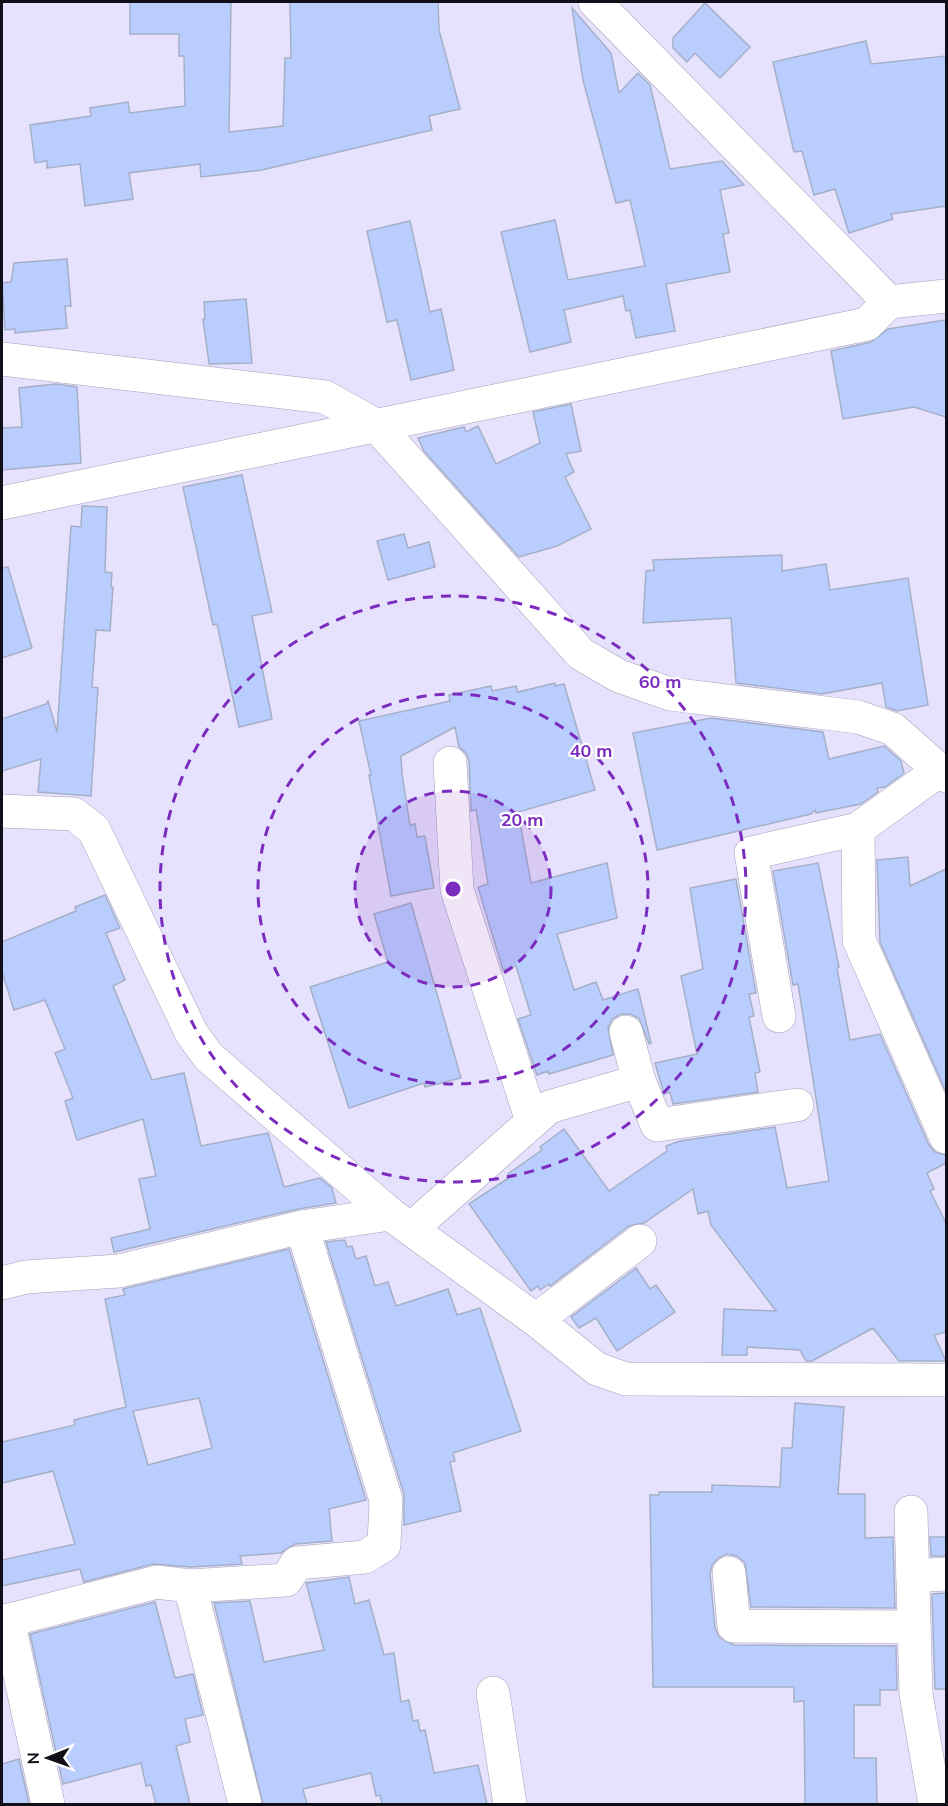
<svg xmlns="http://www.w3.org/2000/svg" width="948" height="1806" font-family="Mulish,sans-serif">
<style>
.building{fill:#b9cdfe;stroke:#a5b0c8;stroke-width:1.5;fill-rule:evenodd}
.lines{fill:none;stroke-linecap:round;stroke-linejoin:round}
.minor-casing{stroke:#a4a0b9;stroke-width:34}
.minor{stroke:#fff;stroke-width:33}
.ring{fill:none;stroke:#7b2cbf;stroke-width:3;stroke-dasharray:10 8}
.centre{fill:#7b2cbf;stroke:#fff;stroke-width:3}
.ring-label{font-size:18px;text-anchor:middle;font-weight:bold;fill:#7b2cbf;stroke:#fff;stroke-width:4.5;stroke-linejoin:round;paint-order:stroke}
</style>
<rect width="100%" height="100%" fill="#e6e1fc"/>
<g class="building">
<polygon points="130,2 231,2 229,132 283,126 285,58 291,58 290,2 438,2 439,30 460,109 429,116 432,130 262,170 201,177 200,164 129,173 133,199 85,206 80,164 47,168 47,161 35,163 30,125 91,116 90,108 128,102 130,113 185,106 184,56 179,56 179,34 130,34"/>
<polygon points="705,3 750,47 720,78 695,53 687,62 673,48 673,38"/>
<polygon points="572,8 611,53 619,93 638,73 650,85 670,169 722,161 744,185 720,190 729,233 723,234 730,272 666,284 675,331 636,338 630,310 626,311 623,296 564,310 571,342 530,352 501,232 555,220 568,280 645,266 630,200 616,203 583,80"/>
<polygon points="866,41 871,64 946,56 946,206 891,214 893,219 849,233 835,189 814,195 802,151 794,152 773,62"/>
<polygon points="410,221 430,312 441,309 454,370 411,380 397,320 387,322 367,231"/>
<polygon points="67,259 71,306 65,306 67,328 15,333 15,329 5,330 2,283 11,282 14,263"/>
<polygon points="246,299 252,363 209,364 203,319 205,319 204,302"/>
<polygon points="946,320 946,417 914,407 843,419 831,351 871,342 888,329"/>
<polygon points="56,384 77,387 81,463 2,470 2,428 22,427 19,388"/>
<polygon points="571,404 581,451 566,454 574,472 565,477 591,529 557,546 519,557 424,451 418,438 464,427 466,432 478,426 496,464 540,443 533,412"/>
<polygon points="242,475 272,612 252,616 272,719 239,727 217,624 213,625 183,487"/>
<polygon points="82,506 107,507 105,572 112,573 111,587 113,587 110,631 96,630 92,687 98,688 91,796 38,792 41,759 2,771 2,719 46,704 48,701 57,732 71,526 81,527"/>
<polygon points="404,534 408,548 429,542 435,567 388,580 377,541"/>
<polygon points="782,555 782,571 826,564 830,590 908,578 928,705 897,711 886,707 882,683 822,694 736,683 731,618 643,623 646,571 654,570 653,560"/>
<polygon points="8,567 32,648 2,658 2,568"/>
<polygon points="555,683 555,686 564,684 595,790 518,812 531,883 607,863 617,918 557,934 574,990 596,982 603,1000 638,989 651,1043 649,1044 639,1018 630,1014 621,1014 612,1019 608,1028 613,1055 549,1074 548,1071 537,1075 518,1019 531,1015 516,966 503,970 478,887 488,884 476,810 471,811 469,761 466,753 459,747 455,727 401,756 402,774 410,825 415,824 417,837 425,836 434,888 391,896 369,775 371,775 359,721 450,701 449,695 491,686 492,691 516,686 518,692"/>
<polygon points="711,718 823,732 829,759 884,746 901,761 904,773 885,787 877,788 878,792 861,804 816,813 815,810 811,814 657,850 633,733"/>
<polygon points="908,857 910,886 946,869 946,1092 880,942 877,860"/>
<polygon points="818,863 839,967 837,968 850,1040 880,1034 929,1145 935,1152 946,1155 946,1163 927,1173 934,1189 930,1191 946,1223 946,1332 934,1335 946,1361 899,1361 873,1328 812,1361 806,1361 800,1350 747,1347 747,1355 722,1355 724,1309 776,1311 711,1225 708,1211 698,1214 693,1189 644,1223 629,1226 550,1286 549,1284 540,1290 538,1286 531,1291 469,1204 510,1177 508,1174 542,1150 540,1147 564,1129 609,1191 667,1151 666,1146 680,1141 775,1127 787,1188 829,1181 798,984 793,985 773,871"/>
<polygon points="736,879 756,993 749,994 754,1016 749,1017 760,1072 755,1073 758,1092 673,1104 670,1092 664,1094 655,1063 697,1054 681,976 703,969 690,888"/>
<polygon points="105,895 120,928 106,933 125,980 113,986 152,1080 184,1073 201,1146 268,1133 284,1187 320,1178 332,1188 336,1203 298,1209 114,1252 111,1238 150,1229 139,1179 156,1176 143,1119 77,1140 65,1101 73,1098 55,1053 65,1049 45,1000 14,1010 2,972 2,942 76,911 75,907"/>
<polygon points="411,903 461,1078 425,1087 424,1083 349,1108 310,987 388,962 374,914"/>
<polygon points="345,1240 347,1247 352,1246 356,1259 366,1256 375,1286 388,1282 396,1306 448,1289 457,1315 480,1308 521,1431 453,1453 455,1461 450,1462 461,1511 404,1525 404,1494 326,1242"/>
<path d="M 289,1249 L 366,1500 L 329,1509 L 332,1541 L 295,1544 L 281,1553 L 240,1556 L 242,1564 L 191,1567 L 153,1564 L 84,1582 L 80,1569 L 2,1586 L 2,1560 L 75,1544 L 53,1471 L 2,1483 L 2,1442 L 75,1425 L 74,1420 L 126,1407 L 105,1299 L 125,1295 L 123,1289 ZM 199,1398 L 212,1448 L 148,1465 L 133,1411 Z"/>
<polygon points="636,1268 650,1289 656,1285 675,1312 617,1351 596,1318 579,1328 571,1317"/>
<polygon points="795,1403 844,1407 838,1494 865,1494 865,1538 893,1537 895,1608 751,1607 745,1563 737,1556 727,1554 718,1558 712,1565 710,1574 715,1628 719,1637 734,1645 896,1646 897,1690 880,1690 880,1705 854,1705 854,1758 876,1758 877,1804 805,1804 804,1701 794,1702 794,1687 653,1687 650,1495 659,1495 659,1492 712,1492 712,1485 780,1487 782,1448 792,1448"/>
<polygon points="930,1537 946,1537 946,1556 931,1556"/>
<polygon points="349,1577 355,1604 369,1600 384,1655 394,1653 401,1702 409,1700 413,1721 418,1720 420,1731 425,1730 434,1773 478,1765 487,1804 382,1804 380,1795 376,1796 371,1773 303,1789 307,1804 263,1804 214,1603 250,1601 264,1662 324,1650 306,1583"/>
<polygon points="946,1593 946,1689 935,1689 932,1594"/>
<polygon points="155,1602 175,1678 193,1674 203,1715 185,1719 190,1742 176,1746 190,1804 156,1804 151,1785 146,1786 141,1763 63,1784 30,1634"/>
<polygon points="19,1759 29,1804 2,1804 2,1764"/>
</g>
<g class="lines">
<g class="minor-casing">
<g id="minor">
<polyline points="595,2 889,302"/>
<polyline points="2,359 325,397 377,426 581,654 619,676 670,694 858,717 893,729 946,776"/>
<polyline points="2,503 867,324 889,302 946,296"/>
<polyline points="450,763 457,890 532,1121"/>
<polyline points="2,811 74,814 94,830 192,1034 209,1057 390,1214 536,1320 597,1369 626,1379 946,1380"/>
<polyline points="858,829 859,940 946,1137"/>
<polyline points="779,1016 751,853 858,829 940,770"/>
<polyline points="626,1032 639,1081"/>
<polyline points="411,1229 549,1107 639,1081 657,1125 797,1105"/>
<polyline points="2,1283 26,1277 119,1271 302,1227 390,1214"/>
<polyline points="536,1320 640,1241"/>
<polyline points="911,1512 916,1694 935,1804"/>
<polyline points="729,1573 734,1626 914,1627"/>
<polyline points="913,1576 946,1574"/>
<polyline points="190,1586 245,1804"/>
<polyline points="8,1620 48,1804"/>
<polyline points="2,1622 157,1582 190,1586 286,1580 297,1563 365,1557 384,1545 386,1500 302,1227"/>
<polyline points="493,1693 510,1804"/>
</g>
</g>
<use href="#minor" class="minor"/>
</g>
<circle cx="453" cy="889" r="98" fill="#7b2cbf" fill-opacity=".12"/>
<g class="ring">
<circle cx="453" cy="889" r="98"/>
<circle cx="453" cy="889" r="195"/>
<circle cx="453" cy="889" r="293"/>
</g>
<circle cx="453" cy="889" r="9" class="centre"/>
<g class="ring-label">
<text x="660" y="688">60 m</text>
<text x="591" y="757">40 m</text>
<text x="522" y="826">20 m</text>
</g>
<rect width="948" height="1806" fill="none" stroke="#100e17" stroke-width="6"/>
<g transform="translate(48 1758) rotate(269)" stroke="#ffffff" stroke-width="4.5" paint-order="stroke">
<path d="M0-4.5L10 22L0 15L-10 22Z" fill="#100e17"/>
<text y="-9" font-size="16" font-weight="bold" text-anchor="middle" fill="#100e17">N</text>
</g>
</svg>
